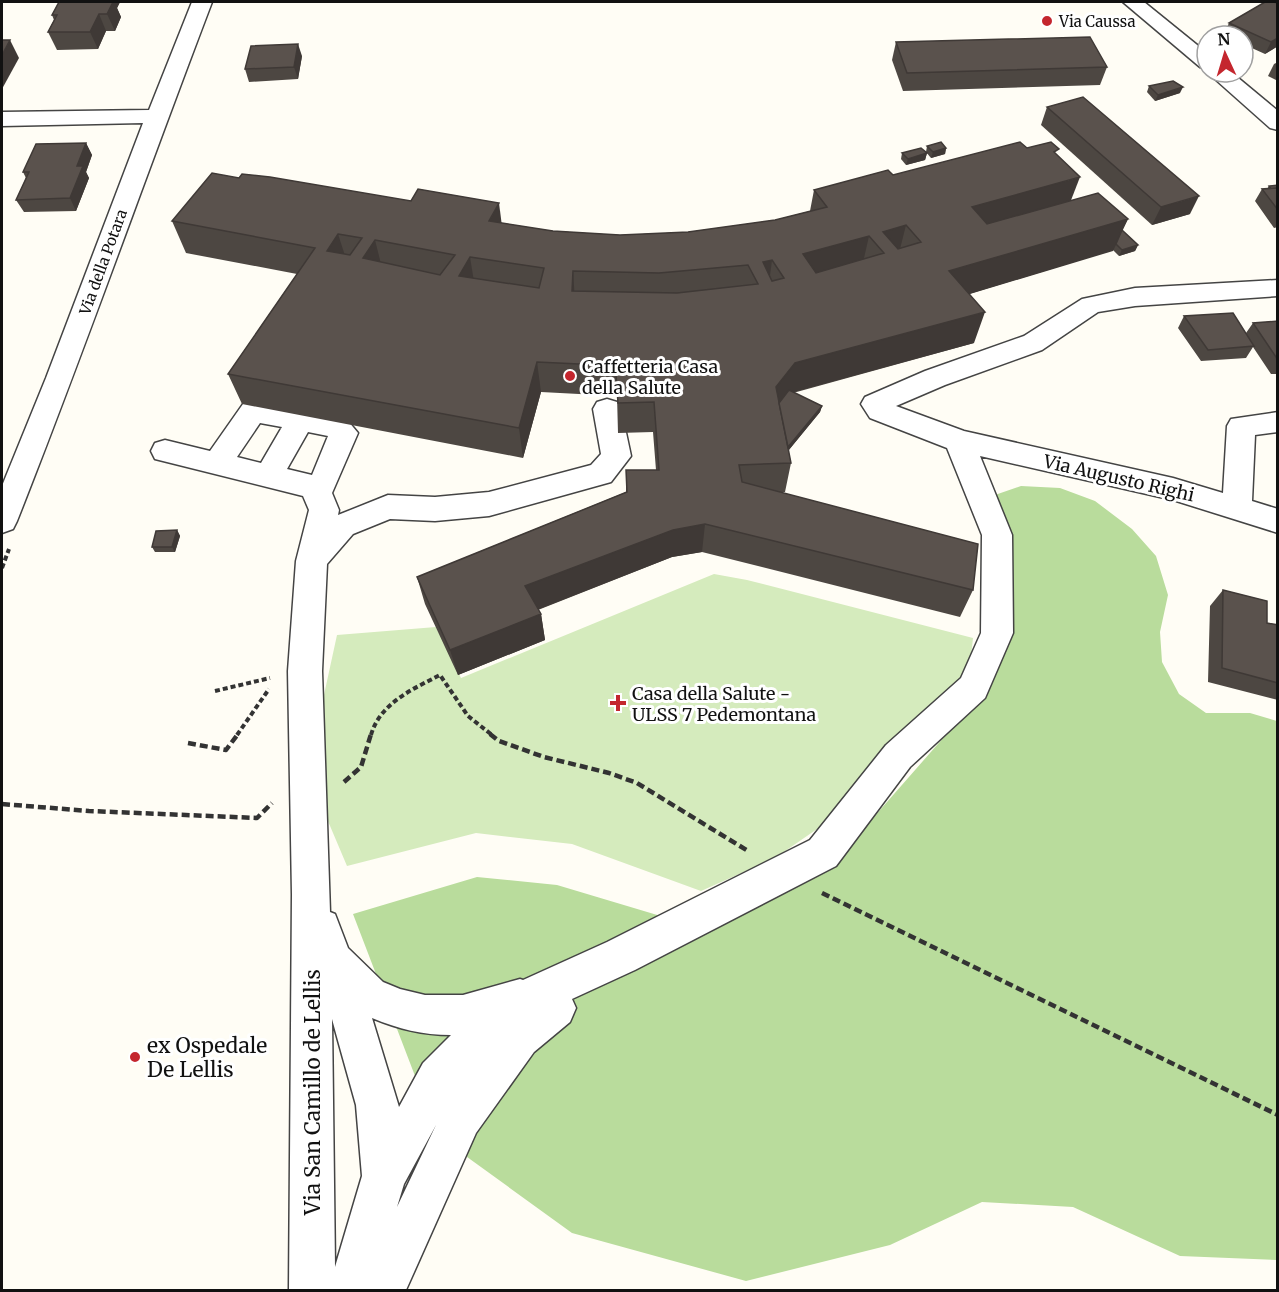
<svg xmlns="http://www.w3.org/2000/svg" width="1279" height="1292" font-family="Merriweather,serif">
<style>
.green{fill:#d5ebbd}
.forest{fill:#b9dc9c}
.lines{fill:none;stroke-linecap:round;stroke-linejoin:round}
.minor-casing{stroke:#444;stroke-width:3}
.path-far1{stroke:#333;stroke-width:4;stroke-dasharray:5 3;stroke-linecap:butt}
.path{stroke:#333;stroke-width:4.5;stroke-dasharray:8 4;stroke-linecap:butt}
.minor{fill:#fff;fill-rule:evenodd}
.wall{fill:#4d4742}
.shaded-wall{fill:#3f3936}
.building{fill:#5a524d;stroke:#3f3936;stroke-width:1.5;fill-rule:evenodd}
.poi-dot{fill:#c4262e;stroke:#fff;stroke-width:2}
.labels{text-anchor:middle;dominant-baseline:central;stroke-width:6;stroke-linejoin:round;paint-order:stroke}
.far-poi-label{font-size:15px;fill:#111;stroke:#fff;text-anchor:start}
.far-street-label{font-size:15px;fill:#111;stroke:#fff}
.poi-label{font-size:18px;fill:#111;stroke:#fff;text-anchor:start}
.street-label{font-size:18px;fill:#111;stroke:#fff}
.near-poi-label{font-size:21px;fill:#111;stroke:#fff;text-anchor:start}
.near-street-label{font-size:21px;fill:#111;stroke:#fff}
</style>
<rect width="100%" height="100%" fill="#fffdf5"/>
<polygon class="green" points="714,574 747,580 973,638 969,674 881,785 775,858 701,891 572,844 476,833 347,866 322,807 317,727 337,635 436,627 461,678"/>
<polygon class="forest" points="1021,486 1060,488 1095,501 1132,529 1156,556 1168,595 1160,632 1162,662 1179,694 1206,713 1250,713 1277,721 1277,1260 1180,1256 1073,1207 982,1202 890,1245 746,1281 572,1233 438,1136 353,914 477,877 557,885 704,929 837,859 980,696 992,496"/>
<g class="lines">
<g class="minor-casing">
<g id="minor">
<path d="M 192,2 L 212,2 C 146,175 85,349 17,521 L 13,529 L 2,533 L 2,486 L 46,378 L 143,123 L 2,126 L 2,112 L 149,110 Z"/>
<polygon points="1123,2 1144,2 1207,53 1207,69 1200,67"/>
<polygon points="1207,72 1231,72 1278,111 1278,130 1270,128"/>
<path d="M 1278,280 L 1278,296 L 1135,306 L 1098,312 L 1042,350 L 945,385 L 896,406 L 964,431 L 1173,478 L 1223,493 L 1227,426 L 1231,419 L 1278,412 L 1278,432 L 1255,435 L 1252,501 L 1278,509 L 1278,533 L 1173,500 L 980,456 L 1012,535 L 1013,633 L 985,698 L 910,767 L 836,866 L 635,970 L 572,999 L 576,1008 L 570,1022 L 534,1052 L 476,1133 L 406,1290 L 289,1290 L 292,894 L 288,671 L 296,561 L 309,510 L 303,496 L 155,459 L 151,451 L 155,443 L 165,440 L 210,451 L 243,404 L 253,401 L 348,421 L 358,433 L 332,493 L 339,510 L 338,515 L 388,495 L 435,497 L 489,492 L 591,465 L 601,454 L 593,409 L 597,402 L 607,399 L 617,402 L 621,409 L 631,456 L 611,482 L 489,516 L 435,521 L 390,519 L 353,534 L 327,564 L 322,671 L 330,912 L 335,914 L 348,948 L 383,982 L 400,989 L 425,995 L 463,995 L 520,979 L 523,980 L 607,942 L 810,840 L 886,745 L 961,678 L 981,633 L 982,535 L 947,448 L 870,418 L 861,404 L 865,397 L 925,371 L 1024,336 L 1082,299 L 1135,288 ZM 260,423 L 282,427 L 261,463 L 237,457 ZM 308,432 L 328,436 L 312,475 L 287,469 ZM 372,1018 C 399,1029 422,1035 451,1035 L 423,1063 L 399,1107 ZM 332,1019 L 356,1105 L 362,1176 L 335,1267 ZM 436,1125 L 397,1207 L 404,1184 Z"/>
</g>
</g>
<g class="path-far1">
<polyline points="2,568 9,549"/>
<polyline points="215,691 270,678"/>
<polyline points="237,735 269,689"/>
<path d="M 371,735 C 380,703 413,689 440,675 L 468,716 L 492,735"/>
</g>
<g class="path">
<polyline points="490,734 499,741 544,757 609,773 637,783 748,851"/>
<polyline points="188,743 226,750 238,734"/>
<polyline points="344,782 361,767 371,734"/>
<polyline points="2,804 89,811 257,818 272,803"/>
<polyline points="822,893 1278,1115"/>
</g>
<use href="#minor" class="minor"/>
</g>
<g class="wall">
<polygon points="59,2 120,2 117,8 121,17 115,31 106,31 98,49 57,50 48,32 54,20 52,15"/>
<polygon points="1265,2 1278,2 1278,46 1265,54 1243,44 1243,36 1223,36 1229,23"/>
<polygon points="896,42 1107,67 1100,85 903,91 892,60"/>
<polygon points="302,56 298,79 249,82 245,69"/>
<polygon points="1278,62 1278,81 1268,76 1274,64"/>
<polygon points="1149,86 1180,93 1155,101 1147,92"/>
<polygon points="1047,107 1190,214 1152,225 1041,125"/>
<polygon points="86,143 92,155 86,172 89,178 76,211 24,212 16,200 26,178 23,172"/>
<polygon points="927,146 946,148 945,154 931,158 926,152"/>
<polygon points="1027,148 1057,155 1071,200 1128,219 1122,230 1138,245 1135,251 1119,256 1113,250 969,294 974,343 793,393 822,406 820,412 788,451 791,463 785,492 779,492 973,590 960,617 702,552 672,557 538,610 541,614 545,640 458,675 425,604 417,577 626,492 626,470 656,470 653,432 618,433 617,396 541,392 523,458 242,404 228,374 297,274 186,253 172,221 501,223 553,231 620,235 688,232 775,220 810,211 814,190 893,175"/>
<polygon points="902,153 927,153 925,160 906,165 901,159"/>
<polygon points="1278,185 1278,227 1274,228 1255,201 1262,189 1267,189 1269,186"/>
<polygon points="1184,316 1246,333 1253,323 1278,321 1278,374 1271,374 1253,347 1246,358 1201,361 1178,328"/>
<polygon points="177,530 180,536 175,552 155,552 152,547"/>
<polygon points="1223,590 1267,623 1278,625 1278,700 1208,682 1210,606"/>
</g>
<g class="shaded-wall">
<polygon points="106,2 120,2 117,8 121,17 115,31 107,14"/>
<polygon points="99,14 106,31 98,49 90,32"/>
<polygon points="1278,38 1278,46 1265,54 1271,42"/>
<polygon points="10,40 19,58 2,89 2,55"/>
<polygon points="298,44 302,56 298,79 294,67"/>
<polygon points="1183,87 1180,93 1155,101 1158,95"/>
<polygon points="86,143 92,155 86,172 89,178 76,211 70,198 77,166"/>
<polygon points="946,148 945,154 931,158 933,152"/>
<polygon points="927,153 925,160 906,165 908,159"/>
<polygon points="1080,177 1068,208 963,239 972,207"/>
<polygon points="1199,196 1190,214 1152,225 1161,207"/>
<polygon points="499,203 503,234 489,221"/>
<polygon points="1128,219 1113,251 940,303 949,271"/>
<polygon points="906,225 898,257 884,253 883,232"/>
<polygon points="338,234 348,265 327,251"/>
<polygon points="869,236 862,267 798,285 803,254"/>
<polygon points="375,240 383,272 363,258"/>
<polygon points="1138,245 1135,251 1119,256 1122,250"/>
<polygon points="470,257 475,288 459,276"/>
<polygon points="772,260 768,291 763,262"/>
<polygon points="573,271 575,302 572,291"/>
<polygon points="985,312 974,343 790,393 773,415 776,387 795,363"/>
<polygon points="537,362 541,392 523,458 519,428"/>
<polygon points="822,406 820,412 779,462 780,456"/>
<polygon points="705,524 702,552 672,557 529,613 525,586 673,530"/>
<polygon points="177,530 180,536 175,552 172,547"/>
<polygon points="541,614 545,640 458,675 450,650"/>
</g>
<g class="building">
<polygon points="59,2 113,2 107,14 99,14 90,32 48,32 57,15 52,15"/>
<polygon points="1265,2 1273,2 1278,3 1278,38 1271,42 1229,23"/>
<polygon points="1090,37 1107,67 907,73 896,42"/>
<polygon points="2,40 10,40 2,55"/>
<polygon points="298,44 294,67 245,69 251,46"/>
<polygon points="1173,81 1183,87 1158,95 1149,86"/>
<polygon points="1083,97 1199,196 1161,207 1047,107"/>
<polygon points="941,142 946,148 933,152 927,146"/>
<path d="M 1020,142 L 1027,148 L 1051,142 L 1059,149 L 1054,152 L 1080,177 L 972,207 L 987,224 L 1098,193 L 1128,219 L 949,271 L 985,312 L 795,363 L 776,387 L 791,463 L 739,465 L 742,482 L 978,544 L 973,590 L 705,524 L 673,530 L 525,586 L 541,614 L 450,650 L 417,577 L 627,492 L 626,470 L 659,470 L 654,402 L 618,403 L 616,375 L 641,374 L 622,366 L 537,362 L 519,428 L 228,374 L 315,248 L 172,221 L 212,173 L 239,178 L 242,174 L 270,177 L 411,201 L 418,189 L 499,203 L 489,221 L 553,231 L 620,235 L 688,232 L 775,220 L 827,207 L 814,190 L 888,170 L 893,175 ZM 906,225 L 921,242 L 898,249 L 883,232 ZM 338,234 L 362,238 L 350,255 L 327,251 ZM 869,236 L 884,253 L 816,273 L 803,254 ZM 375,240 L 455,255 L 440,275 L 363,258 ZM 470,257 L 544,268 L 539,288 L 459,276 ZM 772,260 L 784,278 L 772,281 L 763,262 ZM 748,265 L 758,284 L 677,293 L 572,291 L 573,271 L 659,273 Z"/>
<polygon points="86,143 77,166 83,166 70,198 16,200 29,172 23,172 36,144"/>
<polygon points="921,148 927,153 908,159 902,153"/>
<polygon points="1278,185 1278,188 1271,189 1269,186"/>
<polygon points="1278,188 1278,210 1262,189"/>
<polygon points="1122,230 1138,245 1122,250 1116,244"/>
<polygon points="1233,313 1254,346 1208,350 1184,316"/>
<polygon points="1278,321 1278,360 1253,323"/>
<polygon points="789,390 822,406 788,447 779,403"/>
<polygon points="177,530 172,547 152,547 156,531"/>
<polygon points="1223,590 1267,601 1267,623 1278,625 1278,683 1222,668"/>
</g>
<g class="poi-dot">
<circle cx="1047" cy="21" r="6"/>
<circle cx="570" cy="376" r="6"/>
<path d="M615 694h6v6h6v6h-6v6h-6v-6h-6v-6h6z"/>
<circle cx="135" cy="1057" r="6"/>
</g>
<g class="labels">
<g class="far-poi-label">
<text x="1059" y="21">Via Caussa</text>
</g>
<g class="far-street-label">
<text transform="translate(103 262) rotate(-70)">Via della Potara</text>
</g>
<g class="poi-label">
<text x="582" y="366">Caffetteria Casa<tspan x="582" dy="21">della Salute</tspan></text>
<text x="632" y="693">Casa della Salute -<tspan x="632" dy="21">ULSS 7 Pedemontana</tspan></text>
</g>
<g class="street-label">
<text transform="translate(1119 478) rotate(13)">Via Augusto Righi</text>
</g>
<g class="near-poi-label">
<text x="147" y="1045">ex Ospedale<tspan x="147" dy="24">De Lellis</tspan></text>
</g>
<g class="near-street-label">
<text transform="translate(312 1092) rotate(-90)">Via San Camillo de Lellis</text>
</g>
</g>
<rect width="1279" height="1292" fill="none" stroke="#111111" stroke-width="6"/>
<g transform="translate(1225 54) rotate(356)"><circle r="28" fill="#ffffff" stroke="#a0a0a0" stroke-width="1.5"/>
<path d="M0-4.5L10 22L0 15L-10 22Z" fill="#c4262e"/>
<text y="-9" font-size="16" font-weight="bold" text-anchor="middle" fill="#111111">N</text>
</g>
</svg>
